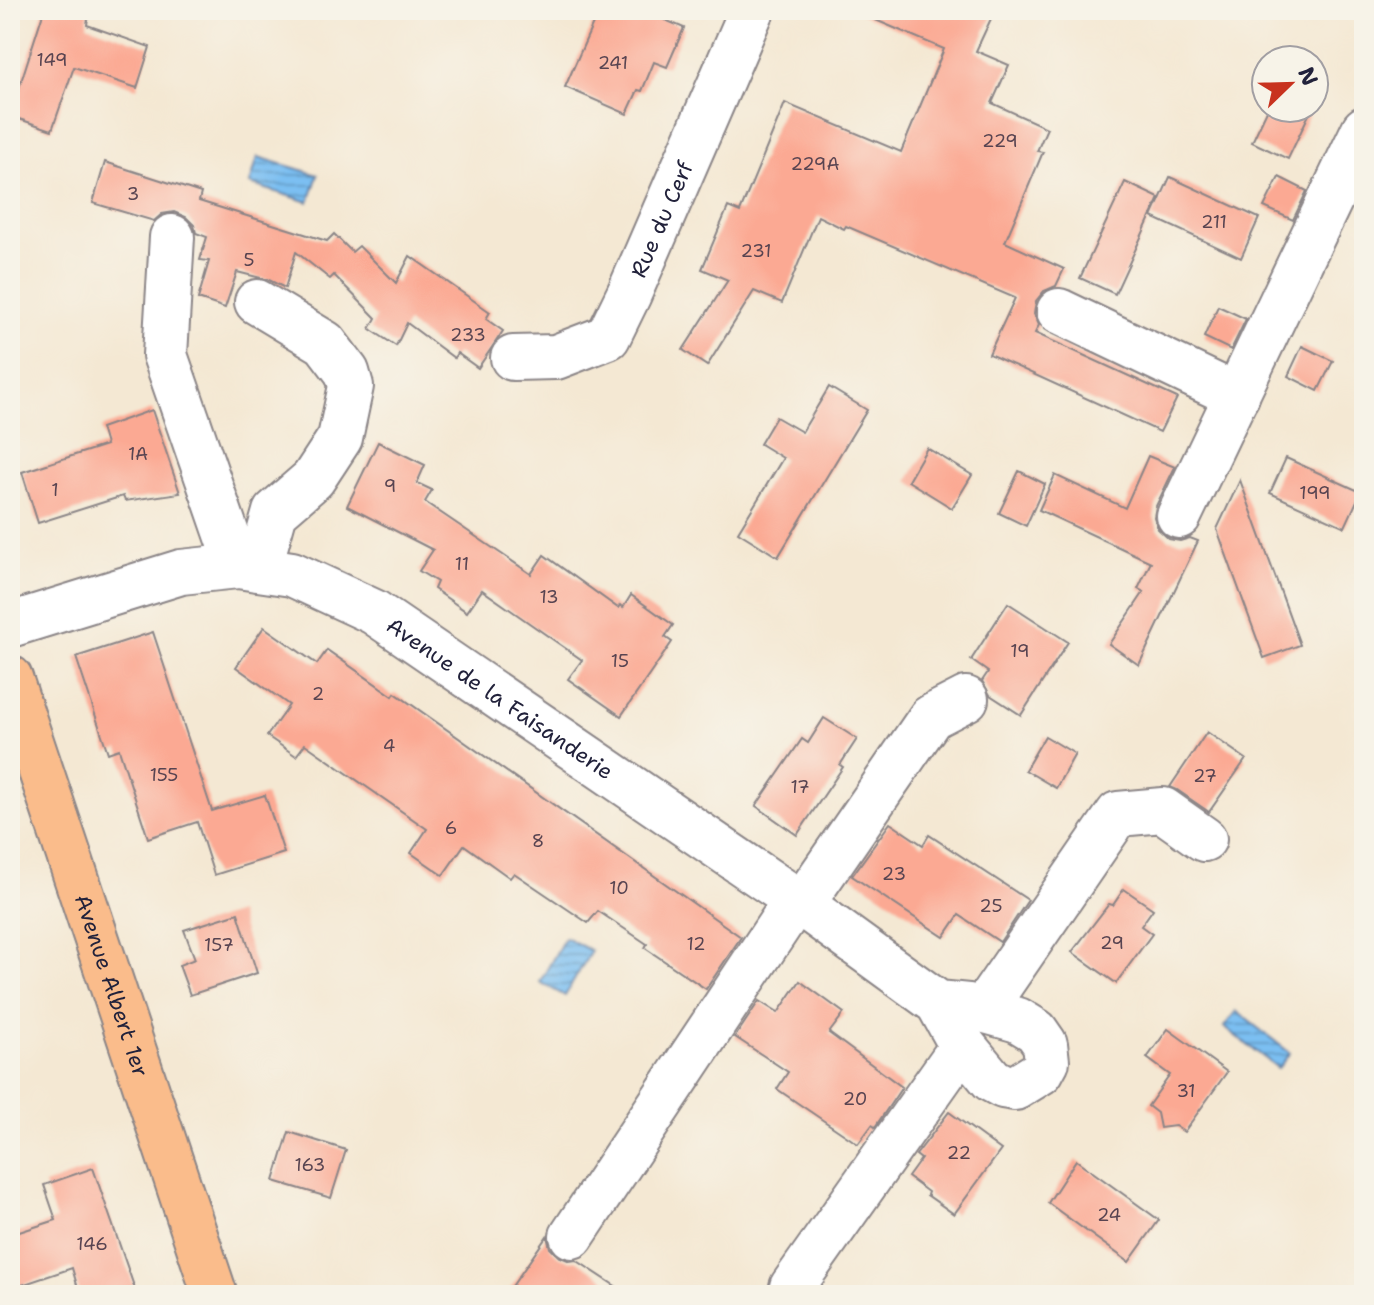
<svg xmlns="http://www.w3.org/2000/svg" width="1374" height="1305" font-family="'Shantell Sans',sans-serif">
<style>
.water{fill:url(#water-rules);stroke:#4f7096;stroke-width:2}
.building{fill:#fba993}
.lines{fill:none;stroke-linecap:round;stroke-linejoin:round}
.minor-casing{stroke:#8b8587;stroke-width:48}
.major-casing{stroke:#8b8587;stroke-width:48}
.minor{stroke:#fff;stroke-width:44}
.major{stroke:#fabc8b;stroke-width:44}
.labels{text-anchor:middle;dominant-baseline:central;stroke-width:7;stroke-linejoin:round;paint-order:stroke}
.number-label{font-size:18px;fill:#584451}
.street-label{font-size:22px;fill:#22223b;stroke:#f7f3e8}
</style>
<defs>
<pattern id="water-rules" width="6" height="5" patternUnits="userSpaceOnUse" patternTransform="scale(2)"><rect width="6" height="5" fill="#7cbff2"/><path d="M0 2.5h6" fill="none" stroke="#659bc5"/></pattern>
</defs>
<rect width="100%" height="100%" fill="#f7f3e8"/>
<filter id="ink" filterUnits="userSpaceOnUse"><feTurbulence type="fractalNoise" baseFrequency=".0125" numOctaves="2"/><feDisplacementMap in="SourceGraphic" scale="16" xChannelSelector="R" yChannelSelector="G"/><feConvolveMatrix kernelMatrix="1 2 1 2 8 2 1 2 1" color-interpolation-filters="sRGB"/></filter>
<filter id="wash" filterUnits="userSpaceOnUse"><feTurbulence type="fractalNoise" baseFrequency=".006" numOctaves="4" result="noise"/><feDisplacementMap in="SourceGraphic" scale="32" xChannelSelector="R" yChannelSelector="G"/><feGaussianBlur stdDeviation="1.8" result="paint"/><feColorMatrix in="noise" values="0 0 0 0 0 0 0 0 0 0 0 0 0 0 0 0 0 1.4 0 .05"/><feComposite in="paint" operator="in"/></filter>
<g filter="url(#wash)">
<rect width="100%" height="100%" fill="#f4e8d3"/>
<g class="water">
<polygon points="258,157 318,175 309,202 250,184"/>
<polygon points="565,937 591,951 565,996 540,982"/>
<polygon points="1236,1011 1290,1053 1278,1068 1224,1027"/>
</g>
<g id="blocks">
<g class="building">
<polygon points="44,10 89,10 87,25 150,47 137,88 74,67 52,130 10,116"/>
<polygon points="599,10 642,10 684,28 667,67 654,62 642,91 638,90 627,114 565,87"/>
<polygon points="852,10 995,10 976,51 1009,65 992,103 1047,128 1037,151 1043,152 1005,242 1064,269 1056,286 1044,291 1036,301 1034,314 1039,325 1035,333 1177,398 1160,432 989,354 1015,298 846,226 844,229 818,216 782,303 754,291 707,366 683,350 728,280 702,269 728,207 740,212 785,103 901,152 944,49"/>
<polygon points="1268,108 1312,108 1288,159 1252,142"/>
<polygon points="105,162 201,193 199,201 327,241 334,234 352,252 359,246 396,283 410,256 490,312 486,319 503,331 478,368 457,353 454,358 407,323 396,346 370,329 376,318 334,275 330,279 296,252 285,288 269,280 237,272 225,308 198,299 209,261 200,260 207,237 196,233 194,225 186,217 174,212 162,214 154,221 93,203"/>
<polygon points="1170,177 1259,218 1241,258 1152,217"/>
<polygon points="1279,177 1307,191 1293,220 1264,207"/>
<polygon points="1125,182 1159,198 1115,294 1080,278"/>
<polygon points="1218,306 1246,319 1231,350 1204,337"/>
<polygon points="1302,346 1333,361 1318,391 1288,376"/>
<polygon points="829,387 867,410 778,557 738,532 783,458 760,444 776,417 802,432"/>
<polygon points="152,410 180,493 125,501 123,496 38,523 22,472 106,445 101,428"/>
<polygon points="378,442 425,465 417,483 432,490 425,502 531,574 544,555 618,608 620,605 623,608 631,595 673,625 665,637 672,642 621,716 568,679 582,660 482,590 467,612 434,589 437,582 419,571 433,550 347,506"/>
<polygon points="927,448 972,475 952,508 908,481"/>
<polygon points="1148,456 1175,467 1156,506 1154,517 1158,529 1169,539 1180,541 1190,538 1198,541 1139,665 1109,644 1144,592 1138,589 1151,562 1039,510 1055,475 1125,508"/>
<polygon points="1286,458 1361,492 1345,527 1270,493"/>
<polygon points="1019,471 1045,484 1026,526 999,513"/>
<polygon points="1240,480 1300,645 1264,658 1217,529"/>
<polygon points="1008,603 1068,642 1021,715 990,695 982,681 988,672 971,660"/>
<polygon points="264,627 317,664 327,650 393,696 395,693 741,937 706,989 645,948 647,944 598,911 588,923 514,873 510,878 464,845 443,875 411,853 427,829 305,744 296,756 267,736 289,705 236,667"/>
<polygon points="153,632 212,811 265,795 284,853 214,875 197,822 148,838 119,749 108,753 76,657"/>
<polygon points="824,718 857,739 840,765 843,767 797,835 756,806 802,739 808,743"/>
<polygon points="1207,732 1246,759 1209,812 1177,790 1170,787"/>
<polygon points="1045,736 1075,754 1056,788 1025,770"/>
<polygon points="890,823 923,845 929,835 1028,900 1000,942 959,915 944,937 852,876"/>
<polygon points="1124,889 1153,909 1141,926 1152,934 1116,983 1072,952 1109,904 1113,905"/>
<polygon points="238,913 257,973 190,995 179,965 195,959 184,930"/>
<polygon points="800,981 844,1013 829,1033 902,1087 875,1127 872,1125 858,1144 777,1089 788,1072 735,1037 759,1001 778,1013"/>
<polygon points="1168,1029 1227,1072 1184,1132 1175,1126 1160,1128 1157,1113 1148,1106 1170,1075 1147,1058"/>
<polygon points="949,1112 1001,1150 954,1214 927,1195 928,1192 908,1177 921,1159 916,1155"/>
<polygon points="289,1132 346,1150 331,1198 274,1181"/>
<polygon points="1076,1160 1159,1220 1129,1262 1048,1203"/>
<polygon points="93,1168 137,1295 80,1295 72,1268 16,1287 10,1270 10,1235 56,1220 44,1185"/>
<polygon points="547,1236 550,1248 558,1256 570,1261 576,1260 629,1295 506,1295"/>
</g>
</g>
</g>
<g filter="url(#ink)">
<use href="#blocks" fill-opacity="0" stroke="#8b8587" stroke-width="2"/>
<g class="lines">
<g class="minor-casing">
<g id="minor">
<polyline points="172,237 165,355 238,566"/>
<polyline points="257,302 325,343 347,372 351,386 340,438 313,479 275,512 259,569"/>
<polyline points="1059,311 1237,396"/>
<path id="s1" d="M 513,358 L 556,357 L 608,337 L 629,294 L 752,10"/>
<polyline points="1179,516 1364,129"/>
<path id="s2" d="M 10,625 L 181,572 L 238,566 L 292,574 L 374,612 L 796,900 L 938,1003 L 958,1039 L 992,1080 L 1003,1086 L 1015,1088 L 1041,1072 L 1047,1061 L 1045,1044 L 1036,1031 L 1018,1020 L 968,1006 L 938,1003"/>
<polyline points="802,904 931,717 966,699"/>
<polyline points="983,1010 1118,814 1163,810 1204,839"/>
<polyline points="572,1236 796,900"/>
<polyline points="792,1287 963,1045"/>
</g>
</g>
<g class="major-casing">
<g id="major">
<path id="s3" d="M 10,678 L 215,1295"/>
</g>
</g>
<use href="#minor" class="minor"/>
<use href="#major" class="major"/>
</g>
</g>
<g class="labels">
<g class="number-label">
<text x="52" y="60">149</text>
<text x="613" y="63">241</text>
<text x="1000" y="141">229</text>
<text x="815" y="164">229A</text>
<text x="133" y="194">3</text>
<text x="1214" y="222">211</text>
<text x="756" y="251">231</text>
<text x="249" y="260">5</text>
<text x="468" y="335">233</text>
<text x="138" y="454">1A</text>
<text x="390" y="486">9</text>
<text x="55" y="490">1</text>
<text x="1315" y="493">199</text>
<text x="462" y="564">11</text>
<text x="549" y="597">13</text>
<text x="1020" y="651">19</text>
<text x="620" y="661">15</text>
<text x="318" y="694">2</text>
<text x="389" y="746">4</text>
<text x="164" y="775">155</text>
<text x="1205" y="776">27</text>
<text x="800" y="787">17</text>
<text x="451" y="828">6</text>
<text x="538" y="841">8</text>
<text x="894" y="874">23</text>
<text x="619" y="888">10</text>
<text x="991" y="906">25</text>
<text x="1112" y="943">29</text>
<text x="696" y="944">12</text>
<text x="219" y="945">157</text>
<text x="1186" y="1091">31</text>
<text x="855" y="1099">20</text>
<text x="959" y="1153">22</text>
<text x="310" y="1165">163</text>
<text x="1109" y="1215">24</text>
<text x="92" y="1244">146</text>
</g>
<g class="street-label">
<text stroke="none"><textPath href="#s1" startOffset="228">Rue du Cerf</textPath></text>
<text stroke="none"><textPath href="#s2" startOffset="534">Avenue de la Faisanderie</textPath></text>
<text stroke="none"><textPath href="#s3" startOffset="324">Avenue Albert 1er</textPath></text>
</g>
</g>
<rect width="1374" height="1305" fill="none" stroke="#f7f3e8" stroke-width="40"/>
<g transform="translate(1290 84) rotate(67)"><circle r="38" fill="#f7f3e8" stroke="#a29fa3" stroke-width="2"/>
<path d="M0-6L14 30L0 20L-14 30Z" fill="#c8321e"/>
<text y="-12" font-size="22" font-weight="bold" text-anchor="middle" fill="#22223b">N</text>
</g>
</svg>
